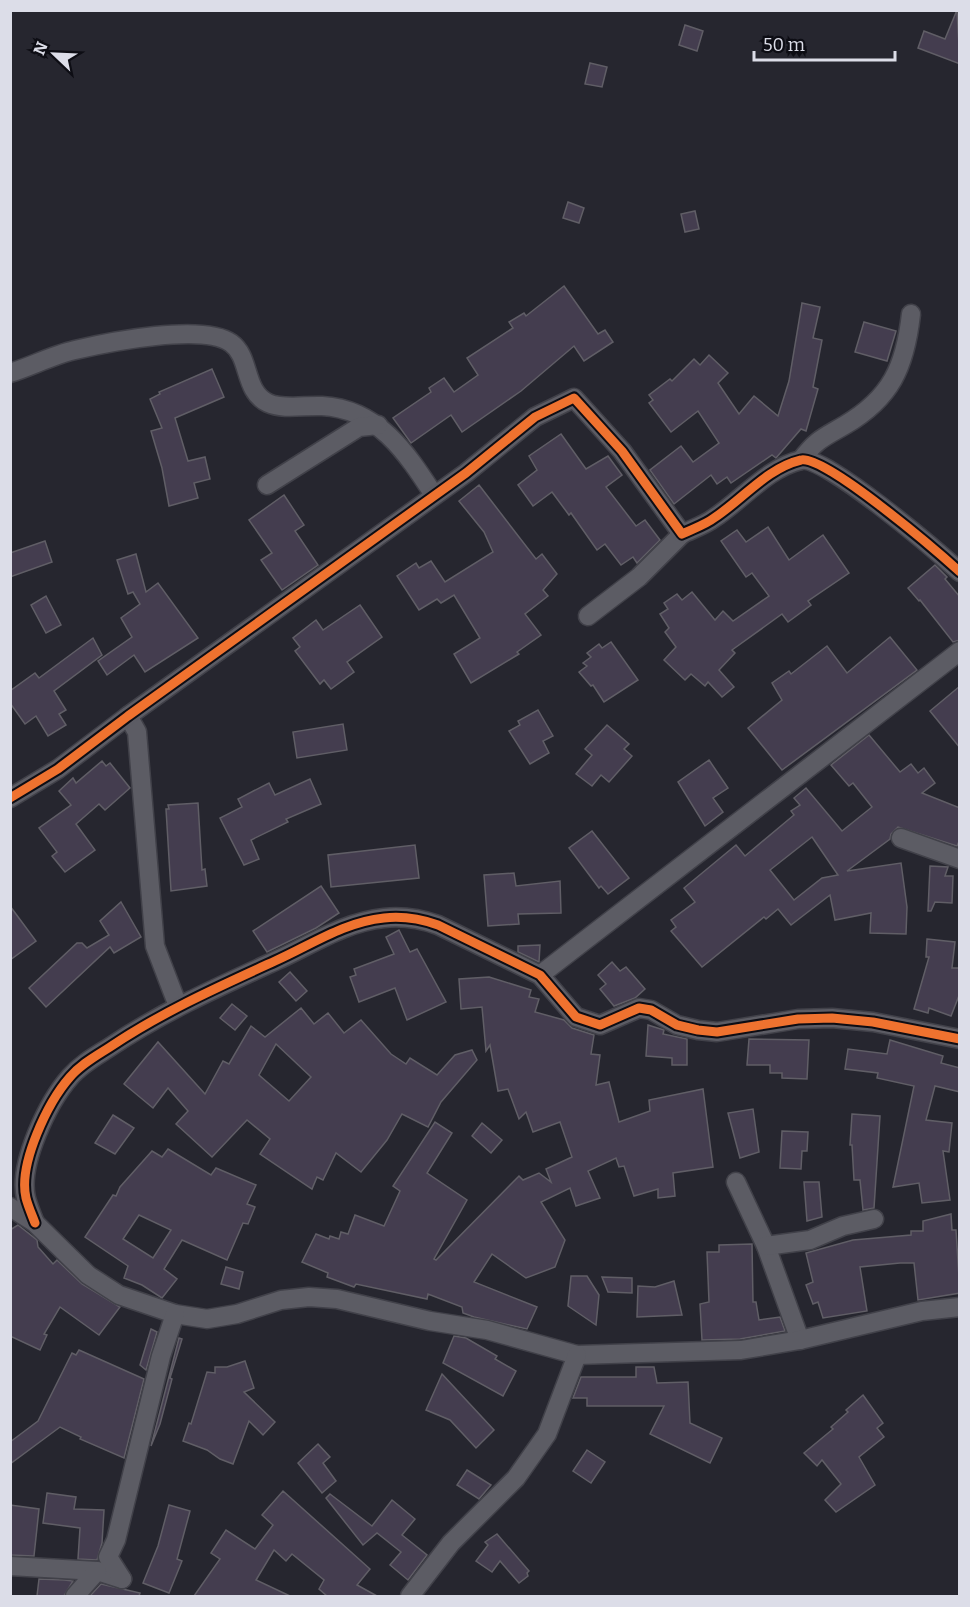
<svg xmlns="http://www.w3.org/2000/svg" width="970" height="1607" font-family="Bitter,serif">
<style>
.building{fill:#443d4f;stroke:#605e66;stroke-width:1.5;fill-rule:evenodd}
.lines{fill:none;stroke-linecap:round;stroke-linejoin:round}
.minor-casing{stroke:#414149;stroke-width:21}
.minor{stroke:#5c5c64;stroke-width:18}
.cycleway-casing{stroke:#0d0d14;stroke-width:13}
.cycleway{stroke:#ef722f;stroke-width:9}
</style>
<rect width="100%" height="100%" fill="#26262f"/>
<g class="building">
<polygon points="957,10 960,64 918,48 924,31 945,39"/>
<polygon points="685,25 703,31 697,51 679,45"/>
<polygon points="590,63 607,67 602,87 585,84"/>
<polygon points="568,202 584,208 579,223 563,218"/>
<polygon points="695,211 699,229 685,232 681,214"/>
<polygon points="564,286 598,334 605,330 613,342 584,361 574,346 521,391 462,432 451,415 411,443 393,418 431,392 429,388 444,378 454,392 478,375 467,358 513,328 509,322 524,313 526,316"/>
<polygon points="802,303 820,307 813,338 822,340 813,387 818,389 806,431 801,429 776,458 772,455 731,483 727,477 717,484 711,475 674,504 650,470 681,446 693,462 719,443 698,411 671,432 649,403 653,400 649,395 670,379 672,381 694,359 700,365 709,355 728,373 718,383 739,414 754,396 778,416 789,381"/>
<polygon points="864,322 896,331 887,361 855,352"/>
<polygon points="212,369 224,397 175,418 188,461 205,457 210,479 194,483 198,498 169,506 162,468 151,431 162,428 150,399 160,394 159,392"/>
<polygon points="561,434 586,469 608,456 622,475 606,487 636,526 645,520 660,540 637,563 633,557 621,565 605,544 597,550 571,513 569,515 552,492 533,506 518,485 537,470 529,456"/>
<polygon points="479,485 536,559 542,554 557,574 543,590 548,596 525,614 541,635 517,652 519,654 471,683 454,654 480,638 454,595 441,603 437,599 419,610 397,576 416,563 419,568 431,561 445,582 493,552 484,532 459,501"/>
<polygon points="284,495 304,525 295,531 318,565 282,590 261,560 272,553 249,520"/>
<polygon points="768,527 789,560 823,535 849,573 808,601 811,605 788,622 782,614 732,650 735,653 719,670 734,687 722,697 708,682 705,686 691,674 685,680 664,660 676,647 665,632 669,628 660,614 668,609 664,603 677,594 682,600 692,592 715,620 723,611 733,621 769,596 752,573 746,577 721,541 737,530 746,542"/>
<polygon points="45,541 52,562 10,577 10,553"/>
<polygon points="136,554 146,592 158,583 198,638 145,672 134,655 107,675 98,661 132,637 121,618 140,604 133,592 128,594 117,560"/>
<polygon points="935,565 947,577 945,579 960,597 960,640 953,642 920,600 919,601 908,588"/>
<polygon points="46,596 61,625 46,633 31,605"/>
<polygon points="360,605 382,637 347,662 354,672 331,689 324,680 320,684 295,651 300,647 293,638 316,620 323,630"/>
<polygon points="890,637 917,670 782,770 748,728 782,700 772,683 789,671 791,674 827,646 847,673"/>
<polygon points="93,638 102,655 54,691 66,710 59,714 66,725 48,736 36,716 25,724 10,703 10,691 35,673 39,678"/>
<polygon points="611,642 638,680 604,702 593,685 591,686 579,672 587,666 583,663 591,657 587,653 599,644 602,648"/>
<polygon points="960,686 960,748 930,711"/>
<polygon points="538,710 553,736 543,741 549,753 530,764 509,731 520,725 518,721"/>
<polygon points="343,724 347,750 297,758 293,732"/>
<polygon points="607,725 629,744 624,749 632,756 609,782 601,775 592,786 576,774 592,755 585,749"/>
<path d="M 869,735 L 900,772 L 911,764 L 918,773 L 924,768 L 935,783 L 922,793 L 960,808 L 960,839 L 957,846 L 898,827 L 891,834 L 890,839 L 847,871 L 901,863 L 907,907 L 906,934 L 870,933 L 871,913 L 835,920 L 830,895 L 791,925 L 778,909 L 766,919 L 764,917 L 702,967 L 671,931 L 676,927 L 671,920 L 695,902 L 684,888 L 736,845 L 745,856 L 794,815 L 791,811 L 800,805 L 794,798 L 806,788 L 842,831 L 872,807 L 853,783 L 849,786 L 831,765 ZM 812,837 L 838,875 L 822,878 L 794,900 L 770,870 Z"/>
<polygon points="709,760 728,788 713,798 723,812 705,826 678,782"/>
<polygon points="102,761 106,766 110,763 130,788 105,810 99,804 76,824 95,850 65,872 52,856 57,852 39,828 71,805 59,791 73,778 76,783"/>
<polygon points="310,779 321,804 286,819 288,822 251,840 259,859 244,865 220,818 242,807 238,799 269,783 275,795"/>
<polygon points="198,803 202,870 205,869 207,886 171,891 166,809 169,809 168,805"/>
<polygon points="592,831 629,878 608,894 601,886 599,888 569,848"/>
<polygon points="415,845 419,878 331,887 328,855"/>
<polygon points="930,866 948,867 945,876 953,876 952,903 935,902 931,911 928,911"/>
<polygon points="514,873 516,886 560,881 561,913 518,914 519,924 488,926 484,875"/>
<polygon points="321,886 339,913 316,928 267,952 253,931"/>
<polygon points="121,902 141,937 114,953 110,947 46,1007 29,988 77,943 82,943 87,948 109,935 100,921"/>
<polygon points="10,906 36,941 10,960"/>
<polygon points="399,930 410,952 417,949 446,1002 407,1020 395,988 359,1002 350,977 356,975 354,969 394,954 386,937"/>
<polygon points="927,939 955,942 952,968 960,968 960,993 951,1016 929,1008 928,1013 914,1009 929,957 926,957"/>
<polygon points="540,945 539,962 518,952 518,946"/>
<polygon points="612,962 620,971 626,967 645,989 635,998 614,1006 600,989 606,984 598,975"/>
<polygon points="290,972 307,991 296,1001 279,982"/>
<polygon points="489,977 531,990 529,997 539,999 535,1012 564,1020 572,1028 594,1035 591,1054 600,1055 596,1085 609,1082 619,1122 650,1111 649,1100 703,1089 713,1167 673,1173 675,1196 658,1198 658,1189 634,1196 624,1166 619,1167 616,1158 588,1171 600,1198 576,1206 570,1188 541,1202 565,1240 555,1267 526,1278 492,1254 474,1282 537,1307 527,1329 474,1317 463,1313 462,1307 428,1294 427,1299 356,1284 354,1287 327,1277 328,1273 302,1262 316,1234 329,1239 330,1236 339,1239 341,1232 348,1234 355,1215 384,1226 400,1191 393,1186 435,1122 452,1133 427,1173 467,1200 434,1259 436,1260 519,1176 523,1180 539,1173 551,1182 546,1169 572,1157 560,1122 533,1132 526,1112 519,1119 508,1089 498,1091 490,1045 486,1051 482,1007 461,1009 459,979"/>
<polygon points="232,1004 247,1016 235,1030 220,1018"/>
<path d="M 301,1008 L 314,1024 L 328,1013 L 344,1033 L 361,1020 L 391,1054 L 406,1064 L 410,1058 L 437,1075 L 455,1055 L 472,1050 L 477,1060 L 441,1102 L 428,1127 L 402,1114 L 387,1140 L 361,1172 L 336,1153 L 323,1180 L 317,1177 L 312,1189 L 260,1154 L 270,1139 L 247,1120 L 212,1157 L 176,1124 L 188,1111 L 168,1088 L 153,1108 L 124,1084 L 158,1042 L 205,1094 L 223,1061 L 229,1064 L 251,1026 L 265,1037 ZM 276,1044 L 311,1077 L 289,1101 L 259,1075 Z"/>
<polygon points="648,1025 664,1030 663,1034 687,1039 687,1065 672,1065 672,1058 646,1056"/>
<polygon points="749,1039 809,1040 807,1079 782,1078 782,1073 770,1073 770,1065 747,1065"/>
<polygon points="890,1040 943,1056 941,1063 960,1068 960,1092 935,1086 926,1120 952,1123 949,1152 943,1151 950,1200 922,1203 919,1183 893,1187 914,1086 877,1078 878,1073 845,1069 848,1049 887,1054"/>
<polygon points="753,1109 759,1152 740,1158 728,1113"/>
<polygon points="852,1114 880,1116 874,1208 863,1210 860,1180 854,1180 852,1145 850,1145"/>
<polygon points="113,1115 134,1128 115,1154 95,1143"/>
<polygon points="482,1123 502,1140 491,1153 472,1136"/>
<polygon points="782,1131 808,1132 807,1151 802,1151 801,1169 780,1168"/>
<path d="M 168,1149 L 211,1175 L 216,1168 L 256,1185 L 247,1204 L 255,1207 L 248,1224 L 243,1223 L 227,1260 L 182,1240 L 164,1269 L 177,1279 L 162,1298 L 142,1285 L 124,1278 L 128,1266 L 85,1237 L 113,1195 L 116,1196 L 120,1187 L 152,1151 L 162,1157 ZM 139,1215 L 171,1230 L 153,1258 L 123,1239 Z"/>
<polygon points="804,1182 819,1182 822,1217 807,1221"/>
<polygon points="951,1214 952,1230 956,1230 960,1293 918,1300 914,1263 900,1263 860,1267 867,1311 823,1318 818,1302 813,1304 806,1285 813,1282 806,1253 853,1240 911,1235 911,1231 923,1231 923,1221"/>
<polygon points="18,1225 37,1240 38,1247 53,1264 57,1260 82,1284 120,1307 99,1335 60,1307 44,1334 47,1335 40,1350 10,1336 10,1230"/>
<polygon points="752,1244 753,1302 756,1302 759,1320 780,1317 785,1331 740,1339 702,1340 700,1304 709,1302 707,1252 719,1252 719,1245"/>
<polygon points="226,1267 243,1272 239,1289 221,1284"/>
<polygon points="571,1276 587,1276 599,1295 596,1325 568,1306"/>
<polygon points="602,1277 632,1278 632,1293 608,1292"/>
<polygon points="674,1281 682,1315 637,1317 638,1286 655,1287"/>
<polygon points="151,1329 157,1332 146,1370 140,1365"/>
<polygon points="454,1336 466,1338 497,1356 495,1359 516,1371 503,1396 443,1363"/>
<polygon points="179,1338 182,1339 170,1378 172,1379 160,1424 151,1446"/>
<polygon points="79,1350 144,1379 124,1458 80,1439 81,1437 60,1427 10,1464 10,1442 38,1421 72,1353 76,1355"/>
<polygon points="245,1361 254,1388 244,1392 275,1422 263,1435 249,1421 233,1464 220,1459 207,1450 183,1441 189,1423 191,1424 207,1372 215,1373 215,1367 227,1367"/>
<polygon points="636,1367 654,1367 657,1383 688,1382 690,1423 722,1438 710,1463 650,1434 664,1406 587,1406 587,1398 573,1398 581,1377 636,1377"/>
<polygon points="442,1374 494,1430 476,1448 450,1420 426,1410"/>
<polygon points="863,1395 883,1423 877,1428 884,1437 859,1457 875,1485 836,1512 825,1500 841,1484 822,1460 817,1466 804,1453 833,1429 831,1427 848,1412 846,1410"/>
<polygon points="318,1444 330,1457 323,1463 336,1481 322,1493 298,1463"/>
<polygon points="587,1450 605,1462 591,1483 573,1471"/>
<polygon points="467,1470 491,1485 479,1499 457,1485"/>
<polygon points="283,1491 370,1569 357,1585 377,1596 327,1596 319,1589 324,1580 292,1554 286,1561 274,1550 256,1580 290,1596 194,1596 220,1559 211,1553 226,1530 255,1549 273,1525 262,1515"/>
<polygon points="47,1493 76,1497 74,1509 104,1510 102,1543 97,1560 78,1559 80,1528 43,1523"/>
<polygon points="330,1494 372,1526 392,1500 415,1519 402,1535 427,1555 408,1580 390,1565 401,1552 377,1533 363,1545 326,1498"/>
<polygon points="10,1505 39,1509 34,1556 10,1555"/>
<polygon points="169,1505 190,1511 177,1559 182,1561 169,1593 143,1583 158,1546"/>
<polygon points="497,1534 529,1571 527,1573 528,1576 519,1583 500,1561 492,1572 476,1561 488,1545 485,1542"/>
<polygon points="39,1579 64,1580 73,1581 64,1596 37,1596"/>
<polygon points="101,1584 140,1593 139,1596 90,1596"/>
</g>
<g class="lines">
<g class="minor-casing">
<g id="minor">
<path d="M 10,373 C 32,366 53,355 75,350 C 109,342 203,323 231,343 C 251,357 243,391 268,403 C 283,410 306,405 322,406 C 378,409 406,452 434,495"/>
<path d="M 801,460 C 817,439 823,438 845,425 C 891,398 905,367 911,314"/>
<polyline points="267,485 359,427 378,425"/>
<polyline points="588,616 639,577 682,534"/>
<polyline points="128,716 137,732 155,946 178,1006"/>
<path d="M 10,798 L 58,769 L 128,716 L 466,473 L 535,417 L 574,398 L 622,451 L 682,534 C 692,529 705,525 714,518 C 742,500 767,468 801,460 C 824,454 938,552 960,572"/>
<polyline points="901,838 960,859"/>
<polyline points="540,975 960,651"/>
<polyline points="736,1182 766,1246 800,1340"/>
<polyline points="10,1207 35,1223 88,1275 119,1295 175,1314 207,1319 237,1314 281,1300 309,1297 337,1299 430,1321 487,1330 577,1355 741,1350 800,1340 922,1311 960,1307"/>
<path d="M 35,1223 C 32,1215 28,1206 26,1198 C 18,1164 48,1102 70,1077 C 81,1064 96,1056 110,1047 C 162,1012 218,987 275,961 C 311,945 344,922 384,918 C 402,916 421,919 438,925 L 540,975 L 576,1017 L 600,1025 L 639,1008 L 651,1010 L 677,1025 L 698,1030 L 717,1032 L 798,1019 L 832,1018 L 873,1022 L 960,1039"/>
<polyline points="766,1246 810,1240 843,1226 874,1219"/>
<polyline points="10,1566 97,1571 122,1579"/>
<polyline points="122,1579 108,1557 116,1540 161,1356 175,1314"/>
<polyline points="75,1596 97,1571"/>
<polyline points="410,1596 451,1543 516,1478 547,1434 577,1355"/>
</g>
</g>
<use href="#minor" class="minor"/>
<g class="cycleway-casing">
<g id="cycleway">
<path d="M 10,798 L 58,769 L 128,716 L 466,473 L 535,417 L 574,398 L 622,451 L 682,534 C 692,529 705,525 714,518 C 742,500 767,468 801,460 C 824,454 938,552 960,572"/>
<path d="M 35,1223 C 32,1215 28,1206 26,1198 C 18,1164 48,1102 70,1077 C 81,1064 96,1056 110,1047 C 162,1012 218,987 275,961 C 311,945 344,922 384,918 C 402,916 421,919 438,925 L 540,975 L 576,1017 L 600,1025 L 639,1008 L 651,1010 L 677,1025 L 698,1030 L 717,1032 L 798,1019 L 832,1018 L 873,1022 L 960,1039"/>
</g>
</g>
<use href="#cycleway" class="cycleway"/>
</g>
<rect width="970" height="1607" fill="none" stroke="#dcdde8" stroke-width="24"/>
<g transform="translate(54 54) rotate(293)" stroke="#0d0d14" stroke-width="4.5" paint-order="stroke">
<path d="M0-4.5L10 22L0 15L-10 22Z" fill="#dcdde8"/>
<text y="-9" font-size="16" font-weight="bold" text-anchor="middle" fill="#dcdde8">N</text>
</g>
<path d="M754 51v9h141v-9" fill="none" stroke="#dcdde8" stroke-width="3"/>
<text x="763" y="51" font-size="18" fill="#dcdde8" stroke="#0d0d14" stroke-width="4.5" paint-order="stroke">50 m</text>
</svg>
